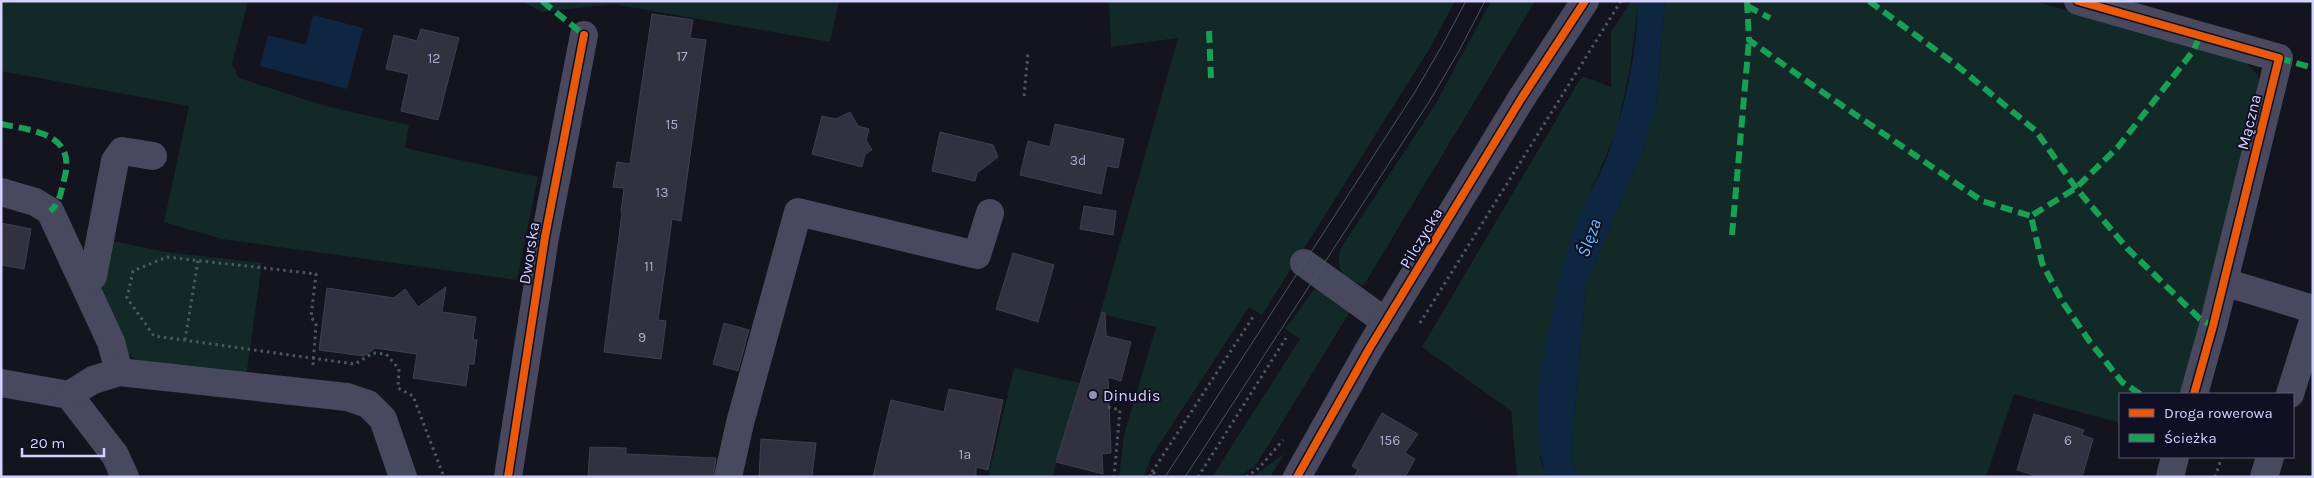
<svg xmlns="http://www.w3.org/2000/svg" width="2314" height="478" font-family="Karla,sans-serif">
<style>
.green{fill:#122928}
.water{fill:#0f2642}
.building{fill:#323140;stroke:#403e51}
.lines{fill:none;stroke-linecap:round;stroke-linejoin:round}
.path{stroke:#4a5965;stroke-width:3;stroke-dasharray:2.5 4;stroke-linecap:butt}
.minor{stroke:#48495f;stroke-width:28}
.tram{stroke:#415966;stroke-width:1}
.quiet{stroke:#1a9f57;stroke-width:6;stroke-dasharray:12 6;stroke-linecap:butt}
.cycleway-casing{stroke:#110f23;stroke-width:11}
.cycleway{stroke:#e8590c;stroke-width:8}
.poi-dot{fill:#9190b0;stroke:#110f23;stroke-width:2}
.labels{text-anchor:middle;dominant-baseline:central;stroke-width:4;stroke-linejoin:round;paint-order:stroke}
.number-label{font-size:14px;fill:#acaace}
.street-label{font-size:16px;fill:#d4d2fe;stroke:#110f23}
.poi-label{font-size:16px;fill:#d4d2fe;stroke:#110f23;text-anchor:start}
.water-label{font-size:18px;font-style:italic;fill:#63befa;stroke:#110f23}
</style>
<rect width="100%" height="100%" fill="#14141e"/>
<g class="green">
<polygon points="1,1 248,1 232,64 239,78 325,106 409,125 405,148 538,177 517,280 222,239 164,222 189,106 1,71"/>
<polygon points="522,1 839,1 830,42 613,4 542,12"/>
<polygon points="1109,1 1455,1 1430,48 1262,315 1249,307 1151,457 1144,477 1119,477 1124,435 1156,327 1100,314 1178,38 1111,47"/>
<path d="M 1491,1 L 1535,1 L 1364,285 C 1344,280 1334,269 1341,248 L 1435,105 Z"/>
<polygon points="1631,1 1637,1 1637,14 1630,68 1617,129 1584,208 1540,459 1546,477 1517,477 1511,411 1422,347 1582,76 1611,87 1611,32"/>
<polygon points="1665,1 2033,1 2242,59 2257,74 2261,86 2188,394 2120,394 2120,423 2014,394 1986,477 1577,477 1571,454 1586,283 1643,150 1656,107"/>
<polygon points="108,240 166,252 262,263 246,377 142,364 125,351 97,292"/>
<polygon points="1316,287 1351,310 1256,465 1243,474 1212,477 1300,339 1285,329"/>
<polygon points="1014,368 1080,383 1052,477 988,477"/>
<polygon points="1285,453 1270,477 1252,477"/>
</g>
<g class="water">
<path d="M 1637,1 L 1665,1 L 1656,107 L 1643,150 L 1586,283 L 1571,454 L 1577,477 L 1546,477 C 1539,453 1537,427 1537,402 C 1537,379 1545,354 1549,331 C 1555,297 1561,264 1573,232 C 1581,210 1593,189 1603,167 C 1621,126 1640,45 1637,1 Z"/>
<polygon points="313,15 363,28 347,89 260,66 268,35 306,45"/>
</g>
<g class="building">
<polygon points="652,14 693,20 690,38 706,40 681,221 672,219 658,320 666,321 661,359 604,352 622,213 621,212 624,188 613,187 617,162 630,164"/>
<polygon points="421,29 459,38 438,120 401,111 409,74 386,69 394,35 417,41"/>
<polygon points="850,112 858,126 869,129 866,140 872,150 865,154 862,167 812,154 822,116 836,119"/>
<polygon points="1055,124 1124,139 1118,168 1107,166 1101,194 1020,175 1028,141 1050,147"/>
<polygon points="940,132 993,145 998,157 977,173 975,181 932,171"/>
<polygon points="1084,206 1116,211 1113,235 1080,229"/>
<polygon points="1,223 31,229 24,269 1,265"/>
<polygon points="1013,253 1054,265 1038,322 996,309"/>
<polygon points="446,287 442,312 476,317 473,339 477,340 474,364 469,364 466,386 413,378 417,354 375,348 364,356 319,350 327,288 394,298 405,289 418,307"/>
<polygon points="1102,312 1105,313 1106,336 1131,342 1121,381 1108,377 1111,453 1102,454 1103,474 1056,462"/>
<polygon points="724,323 749,330 738,371 713,364"/>
<polygon points="949,389 1003,400 988,470 976,467 976,477 873,477 891,400 944,412"/>
<polygon points="1382,413 1418,434 1405,453 1415,459 1405,477 1354,477 1358,470 1352,466"/>
<polygon points="2034,414 2084,430 2082,435 2093,439 2082,477 2040,477 2017,470"/>
<polygon points="761,439 816,443 812,477 759,477"/>
<polygon points="590,447 626,448 626,454 716,458 713,477 588,477"/>
</g>
<g class="lines">
<g class="path">
<polyline points="1024,96 1028,53"/>
<polyline points="1420,323 1621,1"/>
<polyline points="185,340 198,261"/>
<path d="M 313,365 L 316,324 L 311,317 L 316,274 L 167,257 L 133,271 L 127,298 L 154,336 C 221,345 288,355 355,364 L 373,353 L 386,354 L 399,369 L 398,388 L 413,396 L 444,477"/>
<polyline points="1108,407 1120,410 1114,477"/>
<polyline points="1152,472 1253,317"/>
<polyline points="1150,477 1152,472 1159,476"/>
<polyline points="1198,477 1286,338"/>
<polyline points="1246,477 1259,468 1283,440"/>
<polyline points="2215,477 2222,457"/>
</g>
<g class="minor">
<polyline points="2078,1 2279,58 2213,326 2194,394"/>
<polyline points="1,192 35,202 50,211 111,342 119,372"/>
<polyline points="1304,263 1386,322"/>
<polyline points="84,282 93,276 115,161 122,151 153,156"/>
<polyline points="2224,282 2313,309"/>
<polyline points="1,383 69,395 115,455 125,477"/>
<polyline points="2290,394 2313,321"/>
<polyline points="69,395 93,380 119,372 347,397 368,404 383,419 403,477"/>
<polyline points="508,477 545,237 584,35"/>
<polyline points="728,477 740,423 798,212 977,255 990,213"/>
<polyline points="1297,477 1369,349 1521,99 1585,1"/>
<polyline points="2170,477 2175,457"/>
<polyline points="2264,477 2270,457"/>
</g>
<g class="tram">
<polyline points="1165,477 1415,92 1443,44 1466,1"/>
<polyline points="1185,477 1429,102 1459,51 1485,1"/>
</g>
<g class="quiet">
<polyline points="542,1 584,35"/>
<polyline points="1747,1 1749,40 1815,87 1982,201 2031,216"/>
<polyline points="1869,1 1955,64 2036,131 2076,188 2127,248 2200,319 2213,326"/>
<polyline points="1747,6 1770,18"/>
<polyline points="1209,31 1211,78"/>
<polyline points="2279,58 2313,68"/>
<path d="M 1,124 C 36,131 77,134 64,180 C 61,192 60,203 50,211"/>
<polyline points="1732,235 1749,40"/>
<polyline points="2140,394 2122,382 2090,342 2062,301 2042,263 2031,216 2076,188 2118,147 2194,50 2200,35"/>
</g>
<g class="cycleway-casing">
<g id="cycleway">
<polyline points="2078,1 2279,58 2213,326 2194,394"/>
<polyline points="508,477 545,237 584,35"/>
<polyline points="1297,477 1369,349 1521,99 1585,1"/>
</g>
</g>
<use href="#cycleway" class="cycleway"/>
</g>
<circle class="poi-dot" cx="1093" cy="395" r="5"/>
<g class="labels">
<g class="number-label">
<text x="682" y="56">17</text>
<text x="434" y="58">12</text>
<text x="672" y="124">15</text>
<text x="1078" y="160">3d</text>
<text x="662" y="192">13</text>
<text x="649" y="266">11</text>
<text x="642" y="337">9</text>
<text x="1390" y="440">156</text>
<text x="2068" y="440">6</text>
<text x="965" y="454">1a</text>
</g>
<g class="street-label">
<text transform="translate(2249 122) rotate(-76)">Mączna</text>
<text transform="translate(1421 238) rotate(-59)">Pilczycka</text>
<text transform="translate(529 253) rotate(-81)">Dworska</text>
</g>
<g class="poi-label">
<text x="1103" y="395">Dinudis</text>
</g>
<g class="water-label">
<text transform="translate(1589 238) rotate(-70)">Ślęza</text>
</g>
</g>
<rect width="2314" height="478" fill="none" stroke="#d4d2fe" stroke-width="5"/>
<rect x="2119" y="393" width="175" height="65" fill="#110f23" stroke="#5f5d7b"/>
<rect x="2129" y="409" width="25" height="8" fill="#e8590c" stroke="#5f5d7b"/>
<text x="2164" y="418" font-size="15" fill="#d4d2fe">Droga rowerowa</text>
<rect x="2129" y="434" width="25" height="8" fill="#1a9f57" stroke="#5f5d7b"/>
<text x="2164" y="443" font-size="15" fill="#d4d2fe">Ścieżka</text>
<path d="M22 448v8h82v-8" fill="none" stroke="#d4d2fe" stroke-width="2.5"/>
<text x="30" y="448" font-size="15" fill="#d4d2fe" stroke="#110f23" stroke-width="4" paint-order="stroke">20 m</text>
</svg>
